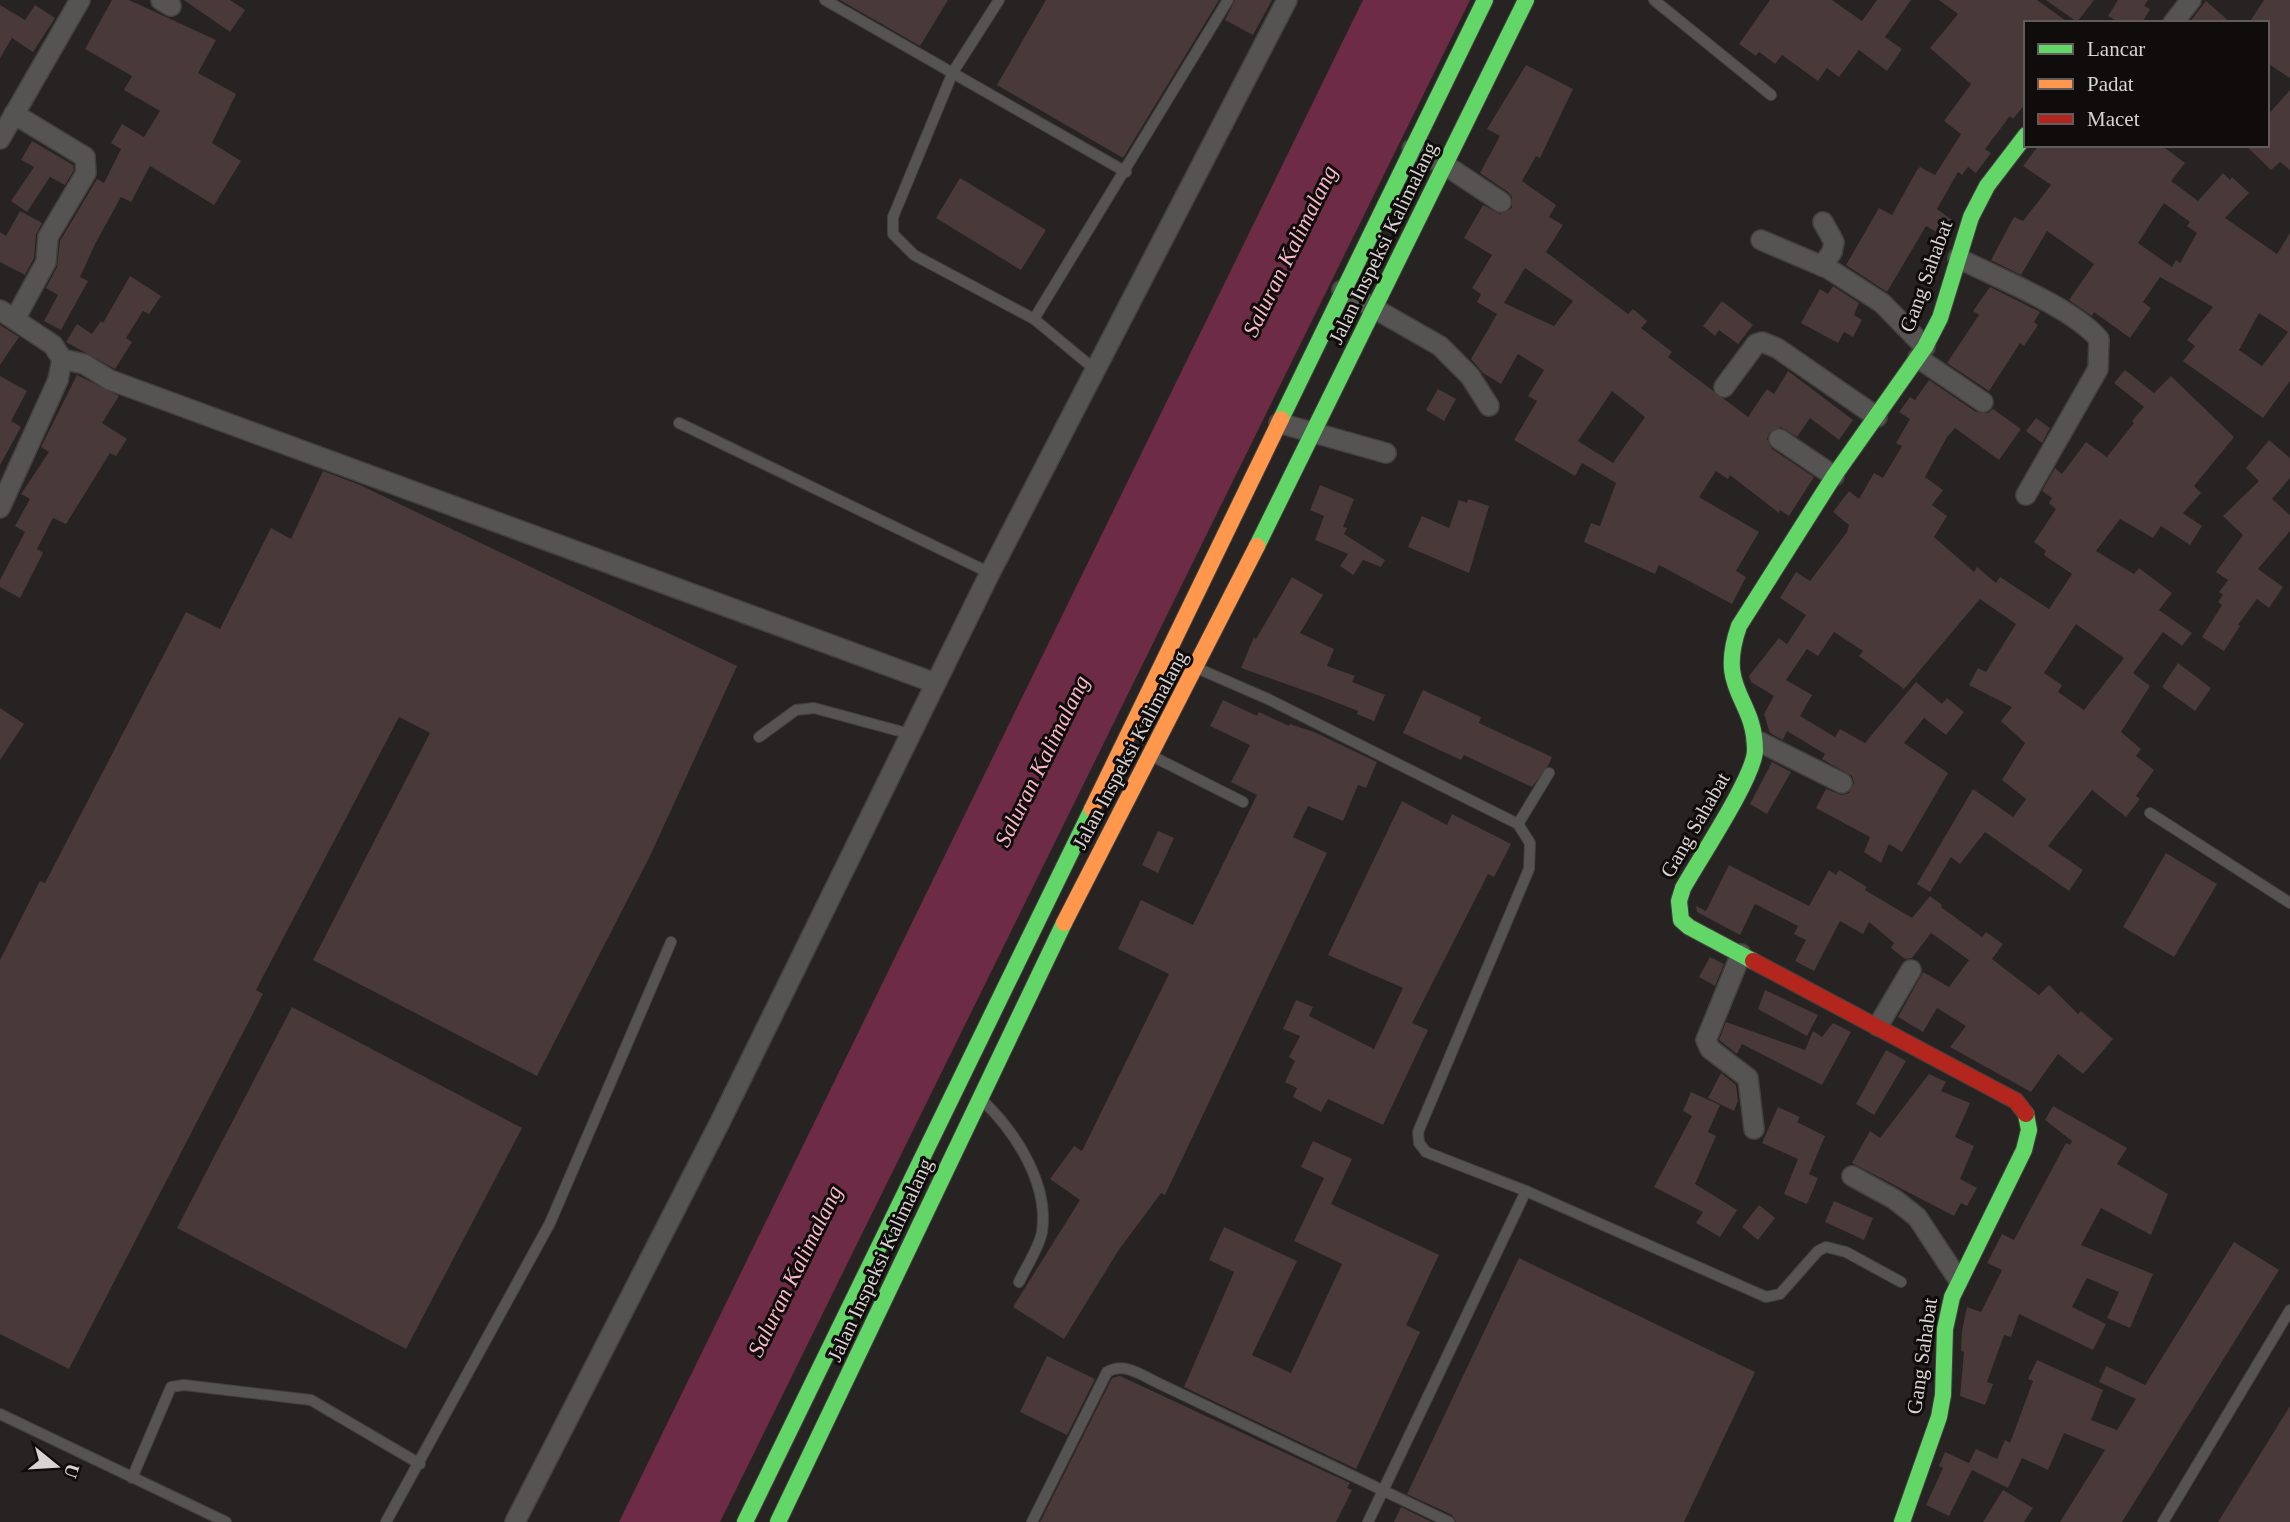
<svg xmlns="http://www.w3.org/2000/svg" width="2290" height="1522" font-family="'Times New Roman',serif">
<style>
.water{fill:#6d2b45}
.building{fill:#493939;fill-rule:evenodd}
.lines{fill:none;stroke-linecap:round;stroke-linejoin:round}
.lane-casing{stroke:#43413f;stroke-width:12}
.street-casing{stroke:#43413f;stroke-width:22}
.fast-casing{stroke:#43413f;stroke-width:18}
.slow-casing{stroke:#43413f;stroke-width:18}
.jam-casing{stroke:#43413f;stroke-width:18}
.lane{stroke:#565453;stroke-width:10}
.street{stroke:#565453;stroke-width:19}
.fast{stroke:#63d668;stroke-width:16}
.slow{stroke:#ff974d;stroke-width:16}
.jam{stroke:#b3261e;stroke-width:16}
.labels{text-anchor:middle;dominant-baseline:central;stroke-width:6;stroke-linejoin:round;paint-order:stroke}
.street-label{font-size:21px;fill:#d7d4d2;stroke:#0f0c0b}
.water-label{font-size:23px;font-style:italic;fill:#fbb8cd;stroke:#0f0c0b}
</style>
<rect width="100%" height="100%" fill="#262322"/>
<polygon class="water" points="1363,0 1470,0 720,1522 619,1522"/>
<g class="building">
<polygon points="112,0 129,0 216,40 198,73 236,94 212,143 241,161 214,205 150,166 131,202 121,197 96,242 80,277 88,281 61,330 44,321 58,295 46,288 57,267 60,241 97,179 104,183 121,149 111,143 122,124 144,137 160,111 124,90 132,76 85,49"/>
<polygon points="184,0 230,0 245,10 230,32"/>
<polygon points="840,0 948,0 920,46"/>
<polygon points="1046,0 1219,0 1123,158 997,85"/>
<polygon points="1235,0 1272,0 1253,35 1225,20"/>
<polygon points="1770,0 1832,0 1862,21 1877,0 1911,0 1885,37 1902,49 1887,71 1859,50 1839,77 1827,68 1818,81 1782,55 1775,64 1759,52 1756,56 1739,44"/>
<polygon points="1939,0 2037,0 2069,23 2026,23 2026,103 2013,119 2010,116 1985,149 1991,153 1976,173 1968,167 1962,175 1958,172 1937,209 1952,220 1943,236 1926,226 1887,292 1846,265 1879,208 1892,215 1917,170 1920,167 1935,175 1961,134 1944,121 1971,84 1930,48 1958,14"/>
<polygon points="2046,0 2094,0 2077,22"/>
<polygon points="2118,0 2148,0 2144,6 2150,9 2142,23 2120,23 2108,16"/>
<polygon points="2264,0 2290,0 2290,78 2267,63 2267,23 2249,23"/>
<polygon points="2206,1 2231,23 2189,23"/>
<polygon points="0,5 25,20 35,5 55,18 33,52 12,38 0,58"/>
<path d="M 1526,65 L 1573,89 L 1540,158 L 1536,156 L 1522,181 L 1556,205 L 1549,217 L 1563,225 L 1546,252 L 1628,314 L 1633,309 L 1647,321 L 1641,328 L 1672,352 L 1668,357 L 1748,417 L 1767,389 L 1774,394 L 1788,371 L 1853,420 L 1839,440 L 1810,418 L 1797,437 L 1781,427 L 1769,433 L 1767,439 L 1772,449 L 1814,477 L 1789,516 L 1780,510 L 1779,513 L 1730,475 L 1728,479 L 1716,471 L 1699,497 L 1759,532 L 1736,571 L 1746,577 L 1732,604 L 1659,565 L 1655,574 L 1584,542 L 1591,523 L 1600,526 L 1616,483 L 1582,463 L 1575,476 L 1514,440 L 1537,401 L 1528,396 L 1544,370 L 1518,354 L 1501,384 L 1483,373 L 1471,359 L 1497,314 L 1477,302 L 1481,294 L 1472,288 L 1492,255 L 1464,238 L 1483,205 L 1500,214 L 1512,208 L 1512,197 L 1508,192 L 1480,173 L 1500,136 L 1487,129 ZM 1525,268 L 1573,301 L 1554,326 L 1504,303 ZM 1612,391 L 1645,417 L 1613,463 L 1578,441 Z"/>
<polygon points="2290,90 2290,170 2280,162 2271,170 2245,145 2267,145 2267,116"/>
<polygon points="32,141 73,165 74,170 65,185 50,177 27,212 11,201 34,167 21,160"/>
<path d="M 2039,145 L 2161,145 L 2185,163 L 2171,181 L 2198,201 L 2223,173 L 2230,180 L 2232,177 L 2249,193 L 2225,218 L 2277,254 L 2290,233 L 2290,381 L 2263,418 L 2183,361 L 2195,346 L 2187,340 L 2213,307 L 2160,277 L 2143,302 L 2151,308 L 2130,338 L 2094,312 L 2092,316 L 2069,300 L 2094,264 L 2047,231 L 2021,275 L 1991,260 L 2014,217 L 2023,221 L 2051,185 L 2023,166 ZM 2164,203 L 2190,222 L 2187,226 L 2197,233 L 2180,263 L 2176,260 L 2172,267 L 2138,243 ZM 2259,313 L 2288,332 L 2262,366 L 2239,350 Z"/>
<polygon points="960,178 1046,230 1021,270 936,218"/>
<polygon points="20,211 42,223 36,235 34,258 25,275 0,262 0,232 6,236"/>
<polygon points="130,276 161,296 149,314 143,311 126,338 132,342 115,369 66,342 77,324 92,334 101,321 103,323"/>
<polygon points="1833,286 1859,303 1854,315 1862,320 1853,337 1844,332 1838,343 1801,323 1820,289 1828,294"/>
<polygon points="1990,287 2040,312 2034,322 2038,325 2024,346 2020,343 1989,391 1947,363 1979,315 1973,311"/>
<polygon points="1722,301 1753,325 1738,344 1719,330 1715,336 1703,326"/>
<polygon points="0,325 19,337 0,365"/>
<path d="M 2125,370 L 2154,393 L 2171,376 L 2234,437 L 2194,486 L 2201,493 L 2183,513 L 2202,526 L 2190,545 L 2161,526 L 2153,538 L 2120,519 L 2096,551 L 2134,574 L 2139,568 L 2172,593 L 2159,610 L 2192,633 L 2182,646 L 2163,632 L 2133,673 L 2150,686 L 2121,732 L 2141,749 L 2136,756 L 2154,770 L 2136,796 L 2140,799 L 2126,817 L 2092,790 L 2048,846 L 2083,870 L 2069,891 L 1985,832 L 1960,864 L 1951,857 L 1930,892 L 1917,884 L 1973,789 L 2013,817 L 2026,799 L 2002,780 L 2025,743 L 2001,721 L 2012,707 L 1969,685 L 1978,668 L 1986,672 L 2016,624 L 1980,599 L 1904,689 L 1859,656 L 1863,651 L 1834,632 L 1818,656 L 1807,649 L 1786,680 L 1812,695 L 1800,716 L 1835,737 L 1840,729 L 1865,743 L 1916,682 L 1942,704 L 1947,698 L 1964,712 L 1946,735 L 1924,718 L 1904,743 L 1948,773 L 1902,852 L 1889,844 L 1881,863 L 1864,852 L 1870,837 L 1816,808 L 1826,789 L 1842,795 L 1849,793 L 1854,783 L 1852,776 L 1822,759 L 1825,754 L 1787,731 L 1783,740 L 1770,733 L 1764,714 L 1774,696 L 1751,682 L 1749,676 L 1779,638 L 1787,644 L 1806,615 L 1780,598 L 1796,572 L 1810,581 L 1847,532 L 1849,525 L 1833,512 L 1849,491 L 1859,499 L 1874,473 L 1883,478 L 1902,446 L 1896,443 L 1910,419 L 1899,412 L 1910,397 L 1915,400 L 1929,380 L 1976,412 L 1988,413 L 1993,409 L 2021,429 L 1999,460 L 1955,428 L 1947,437 L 1925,477 L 1943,490 L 1932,505 L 1947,516 L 1934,537 L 1974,572 L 1977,567 L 1996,583 L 2000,577 L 2049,609 L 2072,574 L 2044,555 L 2046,551 L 2034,542 L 2056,509 L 2049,503 L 2052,498 L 2042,491 L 2055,468 L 2062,474 L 2086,442 L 2107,457 L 2134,423 L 2132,421 L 2144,407 L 2114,383 ZM 2076,624 L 2124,658 L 2084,710 L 2058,692 L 2062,685 L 2044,673 Z"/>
<polygon points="77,375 119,396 102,423 127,439 116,456 110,453 66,524 53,518 37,549 43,553 20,598 0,587 0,580 25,532 15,526 30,499 21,494 49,452 41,447"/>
<polygon points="0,376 27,391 11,421 21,427 0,465"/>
<polygon points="1438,389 1456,399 1444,421 1426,410"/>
<polygon points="2036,418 2050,428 2042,443 2026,431"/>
<polygon points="2269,440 2290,458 2290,478 2272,499 2290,515 2290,531 2258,569 2283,587 2269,608 2257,599 2238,625 2240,626 2224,651 2202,637 2222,605 2218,602 2223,595 2219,592 2228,580 2216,572 2243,535 2223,516 2259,481 2246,468"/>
<polygon points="323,471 360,485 737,666 650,856 537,1076 313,960 430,733 399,717 256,990 263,994 69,1369 0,1334 0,960 40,881 45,883 186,612 220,629 271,528 291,539"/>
<polygon points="1320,485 1354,499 1343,527 1347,528 1344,534 1385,560 1381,567 1363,560 1353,575 1340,566 1348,554 1315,540 1324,516 1310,510"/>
<polygon points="1468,499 1489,506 1469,573 1408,547 1422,516 1449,528 1459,500 1467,503"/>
<polygon points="1292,577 1323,595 1300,633 1334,649 1327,666 1355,676 1352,682 1385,695 1374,721 1357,714 1358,711 1320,696 1241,668 1254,637 1256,639"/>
<polygon points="2178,663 2211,688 2195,711 2162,687"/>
<polygon points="1423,690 1481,717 1479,723 1552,757 1548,766 1532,787 1464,755 1461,760 1403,733"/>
<polygon points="1223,700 1257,716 1259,712 1289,726 1290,724 1314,732 1377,762 1366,788 1358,785 1343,821 1308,806 1293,837 1327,853 1165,1195 1161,1193 1118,1251 1064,1339 1013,1307 1080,1200 1050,1179 1074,1146 1082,1151 1169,974 1118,949 1141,900 1193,925 1257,795 1231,782 1250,745 1210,726"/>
<polygon points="0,708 24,724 0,760"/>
<polygon points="1772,762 1791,772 1767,814 1750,804"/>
<polygon points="1402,801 1447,825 1452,814 1511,844 1494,877 1488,874 1412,1023 1428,1030 1383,1125 1328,1099 1321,1112 1293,1097 1297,1088 1285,1082 1295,1061 1289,1057 1300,1036 1283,1029 1296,1000 1313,1007 1309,1016 1374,1049 1403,988 1328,955"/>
<polygon points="1158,831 1174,838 1158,873 1142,865"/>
<polygon points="2166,853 2217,884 2174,957 2123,927"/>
<polygon points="1729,865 1809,906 1829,870 1836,875 1839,870 1867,887 1865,890 1912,918 1930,896 1942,905 1941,907 1982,937 1986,932 2003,944 1992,959 2039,995 2049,985 2078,1014 2081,1011 2113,1039 2083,1074 2058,1054 2031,1092 1950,1047 1966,1026 1937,1008 1923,1032 1898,1017 1923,972 1949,987 1969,960 1931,933 1912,958 1905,959 1891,948 1894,943 1869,922 1863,934 1840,921 1814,971 1795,961 1806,940 1794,934 1798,926 1755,904 1740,935 1697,912 1696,906 1706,911"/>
<polygon points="1710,957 1724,964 1715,986 1699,977"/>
<polygon points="1765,990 1818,1015 1807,1036 1758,1009"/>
<polygon points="292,1007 522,1128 406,1349 177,1228"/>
<polygon points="1726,1022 1805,1050 1813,1031 1822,1037 1833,1023 1851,1032 1822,1085 1742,1044 1737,1054 1719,1040"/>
<polygon points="1886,1050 1906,1061 1874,1115 1856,1104"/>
<polygon points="1721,1073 1736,1085 1738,1101 1734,1111 1708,1098"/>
<polygon points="1929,1074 1946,1082 1941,1091 1970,1103 1955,1137 1974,1146 1960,1179 1977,1188 1967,1206 1961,1203 1954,1216 1852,1163 1870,1131 1880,1138"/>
<polygon points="1691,1092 1720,1105 1708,1132 1716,1136 1695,1184 1737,1210 1720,1237 1696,1223 1703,1212 1654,1187 1692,1116 1683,1111"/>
<polygon points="2053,1106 2127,1148 2117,1164 2168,1194 2151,1235 2101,1208 2081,1245 2153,1274 2130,1328 2107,1318 2119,1292 2087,1278 2072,1307 2106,1324 2093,1350 2019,1314 2011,1337 2004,1335 1987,1382 1993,1384 1985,1405 1960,1396 1964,1352 1961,1351 1962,1331 1967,1307 1981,1312 2002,1270 1987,1263 2002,1234 2014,1240 2066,1143 2070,1145 2072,1141 2045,1120"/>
<polygon points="1778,1107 1800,1117 1797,1122 1825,1136 1809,1174 1818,1178 1807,1204 1784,1194 1798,1159 1762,1143"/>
<polygon points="1313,1141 1352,1159 1331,1204 1439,1255 1406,1325 1420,1332 1356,1469 1184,1387 1234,1272 1209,1260 1224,1227 1297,1261 1252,1355 1291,1373 1342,1264 1294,1241 1324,1178 1301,1167"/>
<polygon points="1834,1201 1873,1218 1864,1240 1825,1222"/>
<polygon points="1759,1205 1775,1218 1758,1240 1742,1227"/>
<polygon points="2234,1242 2279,1270 2122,1522 2060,1522 2105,1450 2064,1433 2048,1470 2022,1458 2008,1488 1972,1470 1949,1516 1926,1505 1943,1468 1939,1466 1945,1452 1969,1463 1976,1449 1997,1459 2005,1440 2010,1443 2033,1381 2028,1379 2037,1360 2103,1390 2091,1420 2117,1430 2136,1399 2099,1382 2106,1366 2145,1385"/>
<polygon points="1519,1258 1755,1372 1684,1522 1456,1522 1452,1515 1407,1494"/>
<polygon points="1047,1356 1095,1379 1067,1435 1020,1412"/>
<polygon points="1120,1376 1350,1483 1347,1488 1352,1490 1336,1522 1040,1522 1112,1378"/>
<polygon points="2290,1406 2290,1522 2218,1522"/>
<polygon points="2003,1490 2033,1508 2024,1522 1983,1522"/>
<polygon points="1401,1507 1432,1522 1394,1522"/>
</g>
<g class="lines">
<g class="lane-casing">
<g id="lane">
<polyline points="825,0 1126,172"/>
<polyline points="999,0 953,72 893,217 893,234 914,255 1034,319 1093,368"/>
<polyline points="1654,0 1771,95"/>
<polyline points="1034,319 1228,0"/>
<polyline points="679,423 990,573"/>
<polyline points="1199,669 1268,699 1518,824 1530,843 1529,869 1418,1132 1419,1143 1426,1152 1526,1191 1766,1297 1780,1294 1818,1251 1826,1247 1846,1252 1901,1282"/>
<polyline points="759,737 796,710 814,708 910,734"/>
<polyline points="1152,756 1243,802"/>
<polyline points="2150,813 2290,903"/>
<polyline points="1518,824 1549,773"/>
<path d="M 984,1102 C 1016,1133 1049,1184 1042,1232 C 1039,1248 1026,1267 1019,1282"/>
<polyline points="0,1414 226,1522"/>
<polyline points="132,1478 171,1387 184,1385 311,1400 420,1464"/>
<polyline points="386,1522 550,1223 671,942"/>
<path d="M 1032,1522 L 1107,1372 C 1123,1362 1140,1374 1156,1382 L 1449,1522"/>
<polyline points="1368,1522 1526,1191"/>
<polyline points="2163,1522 2290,1310"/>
</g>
</g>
<g class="street-casing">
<g id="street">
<polyline points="161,0 171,6"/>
<polyline points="2173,23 2191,0"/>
<polyline points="14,114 85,157 86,173 48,237 46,262 15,319"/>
<polyline points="0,139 80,0"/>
<polyline points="1412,149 1445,165 1501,202"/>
<polyline points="1761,240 1829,269 1882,303 1925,347"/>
<path d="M 1958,258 C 1999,279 2070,306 2099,339 L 2098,369 L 2026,495"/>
<polyline points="1822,266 1832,252 1834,242 1823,222"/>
<polyline points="1342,290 1440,346 1470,376 1489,406"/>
<polyline points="0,310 53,345 62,359 58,380 0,508"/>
<polyline points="1918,358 1983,402"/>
<polyline points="62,359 84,364 110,380 935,683"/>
<polyline points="1724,387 1756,344 1762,342 1777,348 1877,417"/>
<polyline points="1279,423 1386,453"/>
<polyline points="1779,439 1834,476"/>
<polyline points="1756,740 1842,783"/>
<polyline points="1741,954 1706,1040 1710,1049 1748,1078 1754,1129"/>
<polyline points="1878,1026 1911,970"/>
<polyline points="1852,1176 1894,1199 1917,1217 1958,1279"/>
<polyline points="515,1522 719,1124 990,573 1287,0"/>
</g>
</g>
<g class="fast-casing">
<g id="fast">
<polyline points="1281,419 1485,0"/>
<polyline points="1257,546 1526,0"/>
<path d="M 1753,961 L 1689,927 L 1681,920 L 1679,901 L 1683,888 C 1698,861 1755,776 1755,750 C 1755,697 1716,691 1739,626 L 1834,476 L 1925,347 L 1940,318 L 1971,217 L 1987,186 L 2026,135"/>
<polyline points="745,1522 1092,809"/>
<polyline points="778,1522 1064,923"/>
<polyline points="1902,1522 1939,1417 1943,1395 1945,1329 1952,1297 2024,1150 2029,1130 2026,1114"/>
</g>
</g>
<g class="slow-casing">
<g id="slow">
<polyline points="1092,809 1281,419"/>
<polyline points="1064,923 1257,546"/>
</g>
</g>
<g class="jam-casing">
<polyline id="jam" points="1753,961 2016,1101 2026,1114"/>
</g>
<use href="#lane" class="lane"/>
<use href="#street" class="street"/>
<use href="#fast" class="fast"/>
<use href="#slow" class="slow"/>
<use href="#jam" class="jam"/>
</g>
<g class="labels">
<g class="street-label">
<text transform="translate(1383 243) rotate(-64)">Jalan Inspeksi Kalimalang</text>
<text transform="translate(1926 276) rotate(-70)">Gang Sahabat</text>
<text transform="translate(1130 750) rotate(-62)">Jalan Inspeksi Kalimalang</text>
<text transform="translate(1695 825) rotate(-60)">Gang Sahabat</text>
<text transform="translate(880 1260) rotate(-65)">Jalan Inspeksi Kalimalang</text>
<text transform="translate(1922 1356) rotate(-82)">Gang Sahabat</text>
</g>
<g class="water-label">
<text transform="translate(1290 251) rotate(-64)">Saluran Kalimalang</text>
<text transform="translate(1042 761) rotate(-64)">Saluran Kalimalang</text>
<text transform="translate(795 1271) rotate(-64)">Saluran Kalimalang</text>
</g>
</g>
<rect x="2024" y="21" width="245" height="126" fill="#0f0c0b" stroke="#5f5c5b" stroke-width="2"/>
<rect x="2038" y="44" width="35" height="10" fill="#63d668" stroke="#5f5c5b" stroke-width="2"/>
<text x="2087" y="56" font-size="21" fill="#d7d4d2">Lancar</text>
<rect x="2038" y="79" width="35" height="10" fill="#ff974d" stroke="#5f5c5b" stroke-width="2"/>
<text x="2087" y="91" font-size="21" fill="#d7d4d2">Padat</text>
<rect x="2038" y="114" width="35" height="10" fill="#b3261e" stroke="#5f5c5b" stroke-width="2"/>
<text x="2087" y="126" font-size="21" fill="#d7d4d2">Macet</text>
<g transform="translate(56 1466) rotate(108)" stroke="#0f0c0b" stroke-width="5" paint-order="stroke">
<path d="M0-5L12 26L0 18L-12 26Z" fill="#d7d4d2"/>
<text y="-10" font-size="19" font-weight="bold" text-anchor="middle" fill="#d7d4d2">U</text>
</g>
</svg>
